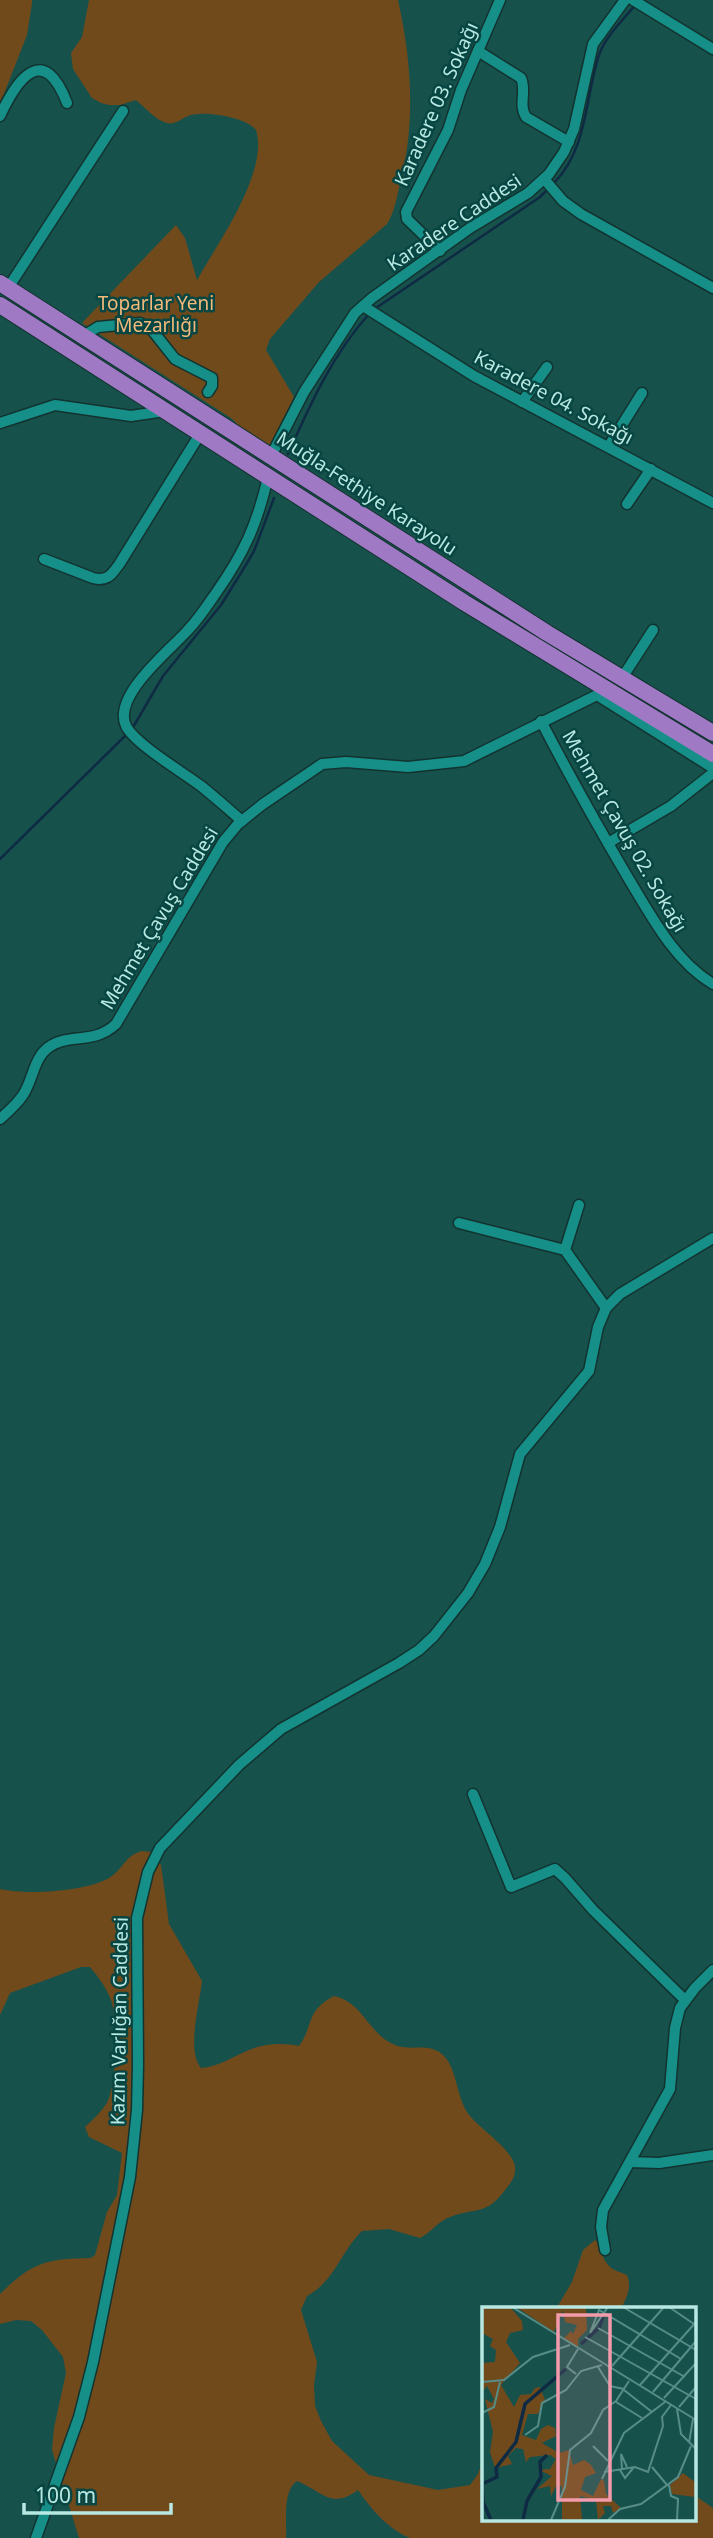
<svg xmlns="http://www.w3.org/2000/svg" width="713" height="2538" font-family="'Noto Sans',sans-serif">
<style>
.green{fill:#714a1c}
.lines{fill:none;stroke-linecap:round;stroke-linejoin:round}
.stream{stroke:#0e2b43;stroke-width:2.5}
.minor-casing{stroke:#123330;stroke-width:13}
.highway-casing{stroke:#123330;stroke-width:18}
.minor{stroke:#158f87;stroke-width:10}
.highway{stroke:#a079c4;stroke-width:16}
.labels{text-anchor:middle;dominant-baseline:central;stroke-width:5;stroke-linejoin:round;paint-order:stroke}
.street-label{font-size:19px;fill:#b8e8e2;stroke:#074642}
.park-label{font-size:19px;fill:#f3b97b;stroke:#074642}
.inset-river{fill:none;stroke:#0e2b43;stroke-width:3.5}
.inset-road{fill:none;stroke:#578d88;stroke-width:2}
.view{fill:#f39aab;fill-opacity:0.15;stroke:#f39aab;stroke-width:3.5}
.inset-edge{fill:none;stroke:#b8e8e2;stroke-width:3.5}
</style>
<rect width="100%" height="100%" fill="#17514c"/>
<g class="green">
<polygon points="0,0 32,0 32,3 27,35 0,104"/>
<path d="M 89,0 L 398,0 C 412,63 416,125 399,188 C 396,201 394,213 387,224 L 319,282 L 270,339 L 266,350 L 294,397 L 269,448 L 254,440 L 231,418 L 82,323 L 176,225 L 185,238 L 197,280 C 218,243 269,172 256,130 C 246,117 203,110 188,116 C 181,119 175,125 167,123 C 155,120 145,107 136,100 L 120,105 L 109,105 L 101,103 L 92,98 L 73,69 L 71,53 L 82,37 Z"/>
<path d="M 142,1851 L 151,1852 L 161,1865 L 169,1924 L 202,1981 C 200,2002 186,2051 201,2068 C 218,2067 234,2056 249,2050 C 265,2043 283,2043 299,2046 C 314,2026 305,2011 334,1996 C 363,2002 369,2035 395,2045 C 413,2052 430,2041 445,2057 C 458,2072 456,2099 470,2116 C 481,2130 518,2153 515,2171 C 515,2178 509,2185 505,2190 C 486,2216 476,2207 450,2217 C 438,2221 432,2232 420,2238 L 389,2229 L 362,2231 C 341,2251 335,2281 307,2296 L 301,2310 L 317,2362 L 314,2385 L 315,2406 L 321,2421 L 332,2441 L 369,2475 L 438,2490 L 470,2485 L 478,2474 L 484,2457 L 484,2519 L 694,2519 L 694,2495 L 713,2508 L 713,2538 L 410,2538 C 388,2529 371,2509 358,2490 C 331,2510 322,2491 297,2481 C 282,2491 287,2522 286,2538 L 79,2538 L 52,2450 L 54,2428 L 66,2373 L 63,2357 L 42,2330 L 31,2321 L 16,2320 L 0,2324 L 0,2294 C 33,2262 45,2259 91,2258 L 95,2255 L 107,2212 L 117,2195 L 122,2153 L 89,2137 L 85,2127 C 93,2120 101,2112 107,2103 C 117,2085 118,2019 111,2000 C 106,1987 99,1978 90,1967 L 81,1967 L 10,1993 L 0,2015 L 0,1889 C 27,1895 85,1892 109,1878 C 124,1869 124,1856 142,1851 Z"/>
<path d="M 595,2240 C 602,2247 601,2259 610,2267 C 614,2271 621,2272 627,2275 C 632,2288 627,2296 621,2309 L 556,2309 L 572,2282 L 583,2250 Z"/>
</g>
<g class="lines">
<g class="stream">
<path d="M 554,183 C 587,149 585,101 598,58 C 604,37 622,22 635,5"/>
<polyline points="373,310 540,197 549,188"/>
<path d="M 288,454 C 310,405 332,355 369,314"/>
<polyline points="132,729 163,676 221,605 241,573 254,551 274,498"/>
<polyline points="0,859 127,734"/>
</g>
<g class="minor-casing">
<g id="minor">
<polyline points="633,0 713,49"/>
<path d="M 478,51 L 521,78 C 527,91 518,105 526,117 L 569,142"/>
<path d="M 0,116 C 18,77 44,43 67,103"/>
<polyline points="545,180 563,201 581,214 713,288"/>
<polyline points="440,251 407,219 406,212 448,130 461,90 500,0"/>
<polyline points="8,288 123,111"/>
<polyline points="363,306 474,376 713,503"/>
<polyline points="83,336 98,327 140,323 152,330 175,359 212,378 212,386 208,392"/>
<polyline points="522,402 547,367"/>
<polyline points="0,423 55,405 131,416 165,411"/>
<polyline points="609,446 642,393"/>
<polyline points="271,456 304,392 355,313 372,298 470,228 528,193 549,174 564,152 574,129 593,44 625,0"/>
<polyline points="627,504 651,469"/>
<path d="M 44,559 L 93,578 C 108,582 112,574 120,563 L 200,434"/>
<polyline points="622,678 653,630"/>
<polyline points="597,695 713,768"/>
<path d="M 541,721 C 568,773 597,825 627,876 C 650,914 674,961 713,984"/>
<path d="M 242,821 C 228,809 215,797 201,786 C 184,773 135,744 126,726 C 112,696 169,651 187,631 C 198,620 207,606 216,593 C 244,553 257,525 268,477"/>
<polyline points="608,843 671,806 713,773"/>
<path d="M 0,1119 C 8,1112 17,1104 23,1095 C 33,1080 34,1057 49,1047 C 68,1033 94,1045 116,1024 L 223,842 L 238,824 L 263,804 L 322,764 L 346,762 L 408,767 L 464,761 L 605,691"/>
<polyline points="459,1223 565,1250 606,1308"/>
<polyline points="565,1250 579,1205"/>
<polyline points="473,1794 511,1887 555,1869 565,1878 593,1910 685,2000"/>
<polyline points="630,2162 659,2163 713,2155"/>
<polyline points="605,2250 601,2227 603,2210 670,2089 675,2028 680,2008 695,1988 713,1970"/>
<polyline points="36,2538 79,2417 93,2362 130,2177 137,2110 138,2065 137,1918 148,1872 160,1848 239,1765 281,1729 399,1663 419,1650 434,1636 468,1593 485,1564 500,1527 520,1454 589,1371 598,1327 606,1308 620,1294 713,1238"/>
</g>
</g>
<g class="highway-casing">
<g id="highway">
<polyline points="0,283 547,633 713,733"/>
<polyline points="0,305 465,603 713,754"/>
</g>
</g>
<use href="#minor" class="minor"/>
<use href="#highway" class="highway"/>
</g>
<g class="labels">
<g class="street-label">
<text transform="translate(436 104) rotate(-66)">Karadere 03. Sokağı</text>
<text transform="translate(454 222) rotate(-34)">Karadere Caddesi</text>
<text transform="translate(554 397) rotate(28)">Karadere 04. Sokağı</text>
<text transform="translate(367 493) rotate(33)">Muğla-Fethiye Karayolu</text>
<text transform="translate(625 831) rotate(60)">Mehmet Çavuş 02. Sokağı</text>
<text transform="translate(159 918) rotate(-59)">Mehmet Çavuş Caddesi</text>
<text transform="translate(119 2021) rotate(-89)">Kazım Varlığan Caddesi</text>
</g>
<g class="park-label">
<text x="156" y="303">Toparlar Yeni<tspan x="156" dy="22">Mezarlığı</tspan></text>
</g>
</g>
<g transform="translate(482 2307)">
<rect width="214" height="214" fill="#17514c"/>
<path d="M 0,0 L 28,0 L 40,14 L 41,23 L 28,26 L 24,35 L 38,56 L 19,78 L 32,100 L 38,88 L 49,87 L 53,81 L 58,80 L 63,93 L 56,107 L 46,107 L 40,128 L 54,133 L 59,122 L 66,118 L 73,121 L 74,129 L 60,136 L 77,146 L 87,143 L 91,158 L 102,153 L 109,158 L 114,166 L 103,170 L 99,183 L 111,189 L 119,172 L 122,174 L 124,187 L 139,201 L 131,206 L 129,199 L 121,199 L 123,206 L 116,213 L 114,193 L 98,189 L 100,213 L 80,213 L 80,179 L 74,179 L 69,189 L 68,179 L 55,182 L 70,169 L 57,163 L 68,162 L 74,152 L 68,148 L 48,150 L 44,155 L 41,142 L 34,141 L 26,149 L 30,157 L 13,161 L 8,145 L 11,125 L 3,92 L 10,96 L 12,92 L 5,79 L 0,85 L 0,56 L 13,55 L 14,43 L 8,39 L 11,32 L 0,26 ZM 34,0 L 104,0 L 105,23 L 96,32 L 96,40 L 82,31 L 89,24 L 91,27 L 95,18 L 83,15 L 81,3 L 72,25 ZM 201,166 L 213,175 L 213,190 L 190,187 L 188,178 Z" fill="#714a1c"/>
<path class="inset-river" d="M 99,37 L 117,21 L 121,10M 0,177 L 15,170 L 14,161 L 34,135 L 43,97 L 84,62M 0,177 L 1,195 L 9,213M 41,213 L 45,194 L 59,170 L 58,155 L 65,148"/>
<path class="inset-road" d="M 30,0 L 214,113M 141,0 L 214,43M 187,0 L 212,17M 116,21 L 203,70M 108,26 L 117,3 L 199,52M 108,26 L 126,0M 103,30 L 214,92M 130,59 L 182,0M 116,60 L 128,79 L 142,82M 94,67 L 85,60 L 96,42M 0,75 L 22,73 L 51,50 L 88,38M 158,78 L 214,15M 142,83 L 170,105M 171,85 L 214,34M 182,91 L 214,56M 134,95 L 160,111M 197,100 L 214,80M 195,102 L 199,127 L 214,142M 0,106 L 12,100 L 18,75M 181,119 L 180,110 L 189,98M 43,128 L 56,119 L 60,96 L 84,83 L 99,64 L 120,58M 207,136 L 211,112M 111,139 L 126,154M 170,160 L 185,178M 138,163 L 143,171 L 152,160M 140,163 L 139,147 L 145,160M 122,165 L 153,160 L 166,165 L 181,119M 120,172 L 142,126 L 183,95M 187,178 L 189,189 L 196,192 L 195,213M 69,213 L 83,180 L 88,143 L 109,126 L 121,103 L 134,94 L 147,74M 126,213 L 138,202 L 159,197 L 196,170 L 209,139"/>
<path class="view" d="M 76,8 L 128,8 L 128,193 L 76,193 Z"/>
<rect width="214" height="214" class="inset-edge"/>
</g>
<path d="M24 2503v10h147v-10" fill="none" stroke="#b8e8e2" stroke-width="3.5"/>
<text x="35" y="2503" font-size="21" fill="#b8e8e2" stroke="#074642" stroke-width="5" paint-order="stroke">100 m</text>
</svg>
